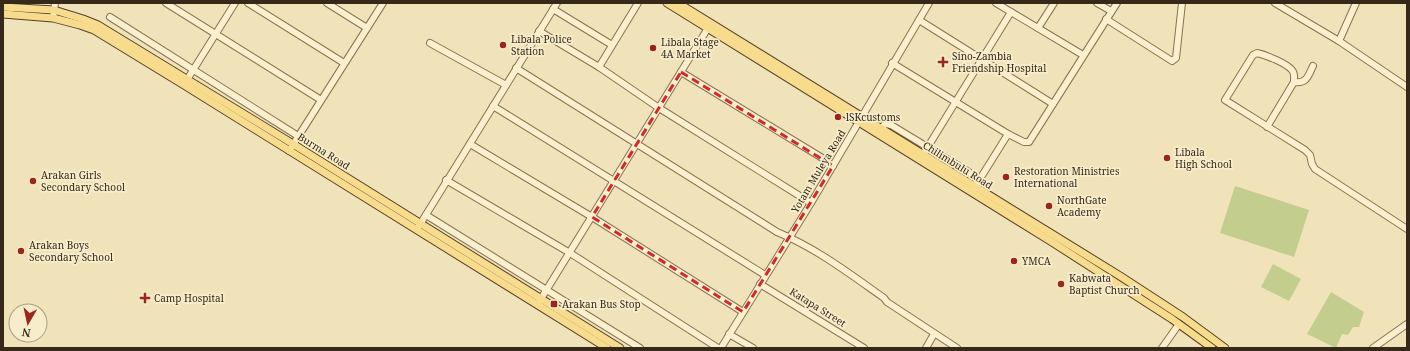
<svg xmlns="http://www.w3.org/2000/svg" width="1410" height="351" font-family="'Noto Serif',serif">
<style>
.green{fill:#c3ce8e}
.lines{fill:none;stroke-linecap:round;stroke-linejoin:round}
.minor-casing{stroke:#887254;stroke-width:8}
.major-casing{stroke:#554029;stroke-width:9}
.minor{stroke:#fbf0ce;stroke-width:6}
.major{stroke:#f7dc8e;stroke-width:7}
.marked{fill:none;stroke:#d62828;stroke-width:3;stroke-dasharray:8 5;stroke-linejoin:round}
.poi-dot{fill:#9a2620;stroke:#f7edca;stroke-width:1.5}
.labels{text-anchor:middle;dominant-baseline:central;stroke-width:3.5;stroke-linejoin:round;paint-order:stroke}
.poi-label{font-size:10px;fill:#36291a;stroke:#f7edca;text-anchor:start}
.street-label{font-size:10px;fill:#36291a;stroke:#f7edca}
</style>
<rect width="100%" height="100%" fill="#f0e3ba"/>
<g class="green">
<polygon points="1235,186 1309,210 1294,257 1220,233"/>
<polygon points="1273,264 1301,279 1289,301 1261,287"/>
<polygon points="1331,292 1364,312 1359,327 1353,327 1348,335 1342,334 1336,348 1307,334"/>
</g>
<g class="lines">
<g class="minor-casing">
<g id="minor">
<polyline points="166,3 321,100"/>
<polyline points="248,3 344,63"/>
<polyline points="327,3 367,28"/>
<polyline points="996,3 1083,55"/>
<polyline points="1097,3 1111,11"/>
<polyline points="1275,3 1339,41 1407,87"/>
<polyline points="553,9 612,45"/>
<polyline points="110,17 298,136"/>
<polyline points="53,18 55,3"/>
<polyline points="1106,19 1172,61 1176,58 1182,3"/>
<polyline points="919,20 1053,104"/>
<polyline points="1038,28 1054,3"/>
<polyline points="539,31 599,67 659,108 811,203"/>
<polyline points="1339,41 1356,3"/>
<polyline points="430,43 506,85"/>
<polyline points="892,63 1008,134 1024,142 1029,142 1117,3"/>
<polyline points="599,67 638,3"/>
<path d="M 516,68 L 777,232 C 816,248 850,274 884,298 L 887,302 L 957,348"/>
<polyline points="681,72 824,159 833,166"/>
<path d="M 1294,82 C 1307,84 1308,76 1313,66"/>
<polyline points="185,83 235,3"/>
<polyline points="493,106 765,275"/>
<path d="M 1267,127 L 1294,82 C 1294,78 1295,73 1292,70 C 1286,63 1266,55 1257,53 L 1253,55 L 1225,100 L 1305,150 L 1310,155 L 1312,164 L 1315,169 L 1407,229"/>
<polyline points="881,128 885,124 891,125 980,179"/>
<polyline points="470,144 592,217 743,312"/>
<polyline points="289,151 383,3"/>
<polyline points="921,158 1011,12"/>
<polyline points="446,180 570,253 718,348"/>
<polyline points="973,190 1008,134"/>
<polyline points="426,215 640,348"/>
<polyline points="419,226 557,3"/>
<polyline points="760,284 864,348"/>
<polyline points="539,302 708,28"/>
<polyline points="729,334 753,348"/>
<polyline points="721,348 811,203 929,3"/>
<polyline points="926,348 934,334"/>
<polyline points="1162,348 1179,324"/>
<polyline points="1373,348 1407,324"/>
</g>
</g>
<g class="major-casing">
<g id="major">
<polyline points="667,3 1052,242 1172,319 1212,348"/>
<polyline points="678,3 1120,276 1183,317 1225,348"/>
<polyline points="3,7 54,10 83,19 98,25 293,144 620,348"/>
<polyline points="3,14 53,18 80,25 94,30 184,85 607,348"/>
</g>
</g>
<use href="#minor" class="minor"/>
<use href="#major" class="major"/>
</g>
<path class="marked" d="M 681,72 L 833,166 L 743,312 L 592,217 Z"/>
<g class="poi-dot">
<circle cx="503" cy="45" r="4"/>
<circle cx="653" cy="48" r="4"/>
<path d="M941 56h4v4h4v4h-4v4h-4v-4h-4v-4h4z"/>
<circle cx="838" cy="117" r="4"/>
<circle cx="1167" cy="158" r="4"/>
<circle cx="1006" cy="177" r="4"/>
<circle cx="33" cy="181" r="4"/>
<circle cx="1049" cy="206" r="4"/>
<circle cx="21" cy="251" r="4"/>
<circle cx="1014" cy="261" r="4"/>
<circle cx="1061" cy="284" r="4"/>
<path d="M143 292h4v4h4v4h-4v4h-4v-4h-4v-4h4z"/>
<rect x="550" y="300" width="8" height="8" rx="2"/>
</g>
<g class="labels">
<g class="poi-label">
<text x="511" y="39">Libala Police<tspan x="511" dy="12">Station</tspan></text>
<text x="661" y="42">Libala Stage<tspan x="661" dy="12">4A Market</tspan></text>
<text x="952" y="56">Sino-Zambia<tspan x="952" dy="12">Friendship Hospital</tspan></text>
<text x="846" y="117">lSKcustoms</text>
<text x="1175" y="152">Libala<tspan x="1175" dy="12">High School</tspan></text>
<text x="1014" y="171">Restoration Ministries<tspan x="1014" dy="12">International</tspan></text>
<text x="41" y="175">Arakan Girls<tspan x="41" dy="12">Secondary School</tspan></text>
<text x="1057" y="200">NorthGate<tspan x="1057" dy="12">Academy</tspan></text>
<text x="29" y="245">Arakan Boys<tspan x="29" dy="12">Secondary School</tspan></text>
<text x="1022" y="261">YMCA</text>
<text x="1069" y="278">Kabwata<tspan x="1069" dy="12">Baptist Church</tspan></text>
<text x="154" y="298">Camp Hospital</text>
<text x="562" y="304">Arakan Bus Stop</text>
</g>
<g class="street-label">
<text transform="translate(324 151) rotate(32)">Burma Road</text>
<text transform="translate(958 165) rotate(32)">Chilimbulu Road</text>
<text transform="translate(818 171) rotate(-59)">Yotam Muleya Road</text>
<text transform="translate(818 307) rotate(32)">Katapa Street</text>
</g>
</g>
<rect width="1410" height="351" fill="none" stroke="#36291a" stroke-width="8"/>
<g transform="translate(28 323) rotate(189)"><circle r="19" fill="#f7edca" stroke="#aa9f84"/>
<path d="M0-3L7 15L0 10L-7 15Z" fill="#9a2620"/>
<text y="-6" font-size="11" font-weight="bold" text-anchor="middle" fill="#36291a">N</text>
</g>
</svg>
